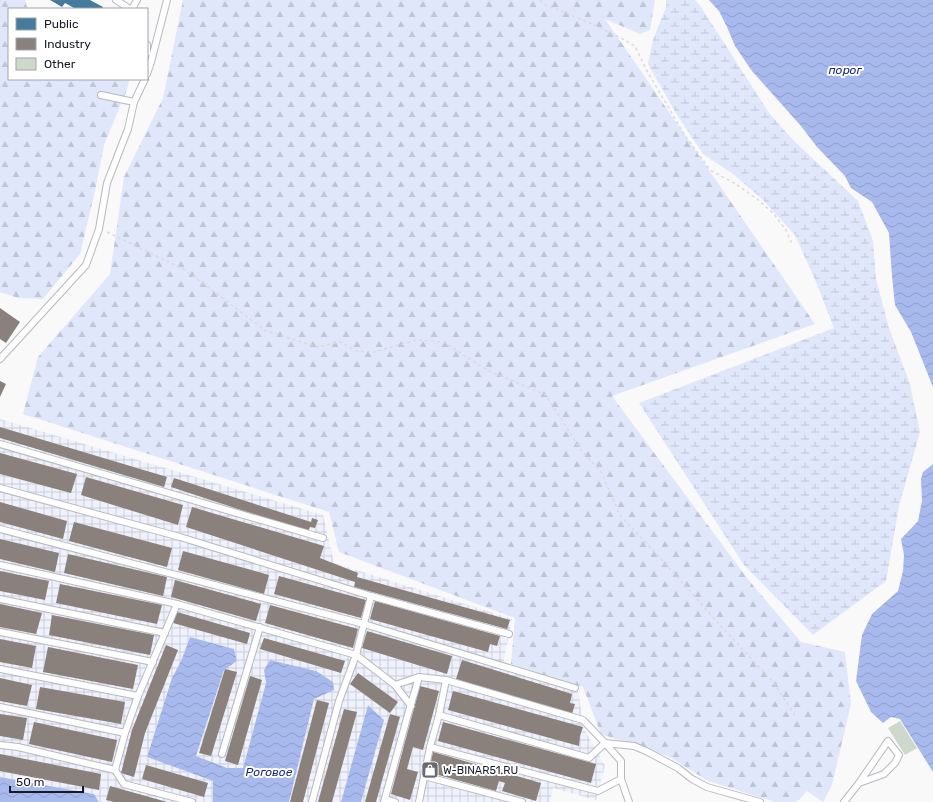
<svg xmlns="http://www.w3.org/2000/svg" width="933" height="802" font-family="Rubik,sans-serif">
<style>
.industrial{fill:url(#industrial-grid)}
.forest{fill:url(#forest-firs)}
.wetland{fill:url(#wetland-marsh)}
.water{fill:url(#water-waves)}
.public{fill:#457b9d}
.industry{fill:#8a817c}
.building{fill:#cfd9cb}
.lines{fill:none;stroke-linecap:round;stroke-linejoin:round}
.service-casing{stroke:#b8b9bf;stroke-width:8}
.path{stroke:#dadadb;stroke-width:1.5;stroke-dasharray:3 3;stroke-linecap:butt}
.service{stroke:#fefefe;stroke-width:6}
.labels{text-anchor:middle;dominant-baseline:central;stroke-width:4;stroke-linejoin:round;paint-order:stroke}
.poi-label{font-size:11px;fill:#171b27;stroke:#fff;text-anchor:start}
.water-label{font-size:12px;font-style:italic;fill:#1c2a7e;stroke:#fff}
</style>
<defs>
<pattern id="industrial-grid" width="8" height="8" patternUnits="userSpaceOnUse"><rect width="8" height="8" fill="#eff2fc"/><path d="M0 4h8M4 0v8" fill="none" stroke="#cccfd8"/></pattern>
<pattern id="forest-firs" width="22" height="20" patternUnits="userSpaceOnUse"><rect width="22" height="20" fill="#e0e7fa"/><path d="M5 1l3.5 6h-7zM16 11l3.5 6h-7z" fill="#bfc6d6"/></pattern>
<pattern id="wetland-marsh" width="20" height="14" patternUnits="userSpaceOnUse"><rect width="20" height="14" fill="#e0e7fa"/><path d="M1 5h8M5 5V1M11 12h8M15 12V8" fill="none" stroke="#bfc6d6"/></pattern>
<pattern id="water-waves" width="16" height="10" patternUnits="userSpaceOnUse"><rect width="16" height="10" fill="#a8b9ed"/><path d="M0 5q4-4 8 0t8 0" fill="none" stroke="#909ecb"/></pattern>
</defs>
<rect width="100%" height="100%" fill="#f9f9f9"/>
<polygon class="industrial" points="0,419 323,515 334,563 512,619 503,665 578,688 583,727 605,766 596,800 553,788 550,802 361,802 384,720 368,705 341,802 289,802 314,699 323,695 264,670 266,683 243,768 227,768 196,757 224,670 237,661 234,649 190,637 181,661 172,678 147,757 213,781 213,802 99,802 94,794 0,777"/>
<g class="forest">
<polygon points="0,0 25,0 27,7 30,9 9,9 9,79 130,79 126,92 104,145 95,191 80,254 43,299 18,298 0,292"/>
<polygon points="183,0 655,0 650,30 640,34 605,19 815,324 612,396 747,578 801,642 845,652 851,704 832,785 823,802 807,791 799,800 794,802 775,802 708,781 670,757 601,734 583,687 511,664 515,618 339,552 329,512 23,414 38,357 110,274 124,177 163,98"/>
</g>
<polygon class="wetland" points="666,0 695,0 701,7 769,113 793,140 858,201 873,241 876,279 889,328 910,384 920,432 899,506 886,581 813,635 744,565 639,403 834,328 816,282 795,235 761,198 733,174 703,154 677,115 648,64 653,40 666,7"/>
<g class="water">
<polygon points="709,0 933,0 933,387 911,332 895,305 892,276 889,233 872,202 851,188 845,176 817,147 801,126 752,71 735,46 727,27 719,11"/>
<polygon points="933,464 933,772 900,719 891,717 883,723 871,712 856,681 862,635 872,614 898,591 903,571 904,555 901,539 918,521 922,501 921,479 923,472"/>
<polygon points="190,637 234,649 237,661 224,670 196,756 227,768 243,768 266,683 264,670 270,660 316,671 333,682 334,690 314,699 289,802 213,802 213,781 147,757 172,678 181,661"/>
<polygon points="368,705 384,720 361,802 341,802"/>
<polygon points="0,777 94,794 99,802 0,802"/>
</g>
<polygon class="public" points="50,0 90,0 103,7 102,9 76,9 65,3 62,7"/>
<g class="industry">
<polygon points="0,308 20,322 6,343 0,339"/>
<polygon points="0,381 6,384 0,397"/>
<polygon points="0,427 167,477 164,487 0,438"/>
<polygon points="0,453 77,474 71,493 0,474"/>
<polygon points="86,477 183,505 178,525 81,495"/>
<polygon points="174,478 311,522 312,518 318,520 315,528 310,527 308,532 171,487"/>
<polygon points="0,502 67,521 63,539 0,522"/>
<polygon points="192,507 324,546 320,558 358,573 357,577 510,620 507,629 354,587 355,582 186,527"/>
<polygon points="74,522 172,548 167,567 69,541"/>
<polygon points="0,539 59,553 55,572 0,559"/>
<polygon points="183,551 269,575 264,594 178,570"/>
<polygon points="68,554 167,577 163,596 64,573"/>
<polygon points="0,571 49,581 45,600 0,591"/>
<polygon points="279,576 366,600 361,618 274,594"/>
<polygon points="175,580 261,604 256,621 171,597"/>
<polygon points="60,584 162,605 157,624 56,603"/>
<polygon points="375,601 500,636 497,646 490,644 488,652 370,619"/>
<polygon points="0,604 42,613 36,634 0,627"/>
<polygon points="270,605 358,629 353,648 265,623"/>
<polygon points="177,612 250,633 247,644 173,623"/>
<polygon points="52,615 154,635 150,655 49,635"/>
<polygon points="367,631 452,656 447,674 362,648"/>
<polygon points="264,638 345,661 341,673 260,649"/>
<polygon points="0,639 36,646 32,668 0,662"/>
<polygon points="166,645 178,650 145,733 134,777 121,773 132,730"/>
<polygon points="48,647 138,665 133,689 43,672"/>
<polygon points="462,660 572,694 570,703 575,704 572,714 456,679"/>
<polygon points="225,669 237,672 211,756 199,753"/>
<polygon points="358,673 398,702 390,713 350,684"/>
<polygon points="250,676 262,680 238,765 225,761"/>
<polygon points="0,678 32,685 27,706 0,701"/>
<polygon points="420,686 439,691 423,750 413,747 407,769 418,772 410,800 391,794"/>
<polygon points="40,687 125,702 121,724 36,709"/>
<polygon points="453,691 583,727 580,736 579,746 448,710"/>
<polygon points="317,700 329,703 303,802 290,802"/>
<polygon points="344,709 357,712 332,802 318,802"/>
<polygon points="0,714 27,718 23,740 0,736"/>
<polygon points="390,714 400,717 376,802 365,802"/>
<polygon points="34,722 117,740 112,762 29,744"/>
<polygon points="443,722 596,764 591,783 438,741"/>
<polygon points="433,752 541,783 536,801 502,791 505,783 499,781 496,791 428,772"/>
<polygon points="0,754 101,774 99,790 0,771"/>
<polygon points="146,765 208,783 204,797 142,779"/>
<polygon points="110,786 167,802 114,802 106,800"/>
</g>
<polygon class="building" points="900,721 917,748 905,755 888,728"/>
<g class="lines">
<g class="service-casing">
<g id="service">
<polyline points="116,0 130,9"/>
<polyline points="132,9 137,0"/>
<polyline points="147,45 147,53"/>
<polyline points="147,74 151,62 167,0"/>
<polyline points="101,95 134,102"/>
<polyline points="0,359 86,265 99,229 107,183 128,129 134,102 145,79"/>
<polyline points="0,444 323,538"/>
<polyline points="0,488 180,537 371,596 509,634"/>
<polyline points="0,529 364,624 575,688"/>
<polyline points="0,565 177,604 356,655 395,685 419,677 446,680 583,720 605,743 634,746 646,751 663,760 678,768 692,779 707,787 760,802"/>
<polyline points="0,599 165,633"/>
<polyline points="0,632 153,662"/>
<polyline points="0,669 138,696"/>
<polyline points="395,685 411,706"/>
<polyline points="0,707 125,733 115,770 124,784 192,802"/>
<polyline points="439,715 589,758 605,743 621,761 621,779 629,802"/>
<polyline points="125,733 138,696 177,604"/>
<polyline points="0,745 18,747 115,770"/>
<polyline points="430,747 598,791 621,779"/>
<polyline points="222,754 260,627"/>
<polyline points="424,776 522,802"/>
<polyline points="385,799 395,802"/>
<polyline points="312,802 339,701 356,655 371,596"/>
<polyline points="384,802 407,718 419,677"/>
<polyline points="419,802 430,747 439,715 446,680"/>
<polyline points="844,802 859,783 884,774 895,763 899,755 888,741 859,783"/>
</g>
</g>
<g class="path">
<polyline points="540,0 546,5 590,23 619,37 635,46 646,69 684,134 710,170 736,184 757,199 773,213 786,230 792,244"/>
<polyline points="107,232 185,270 266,331 318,347 340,342 357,351 374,352 416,340 443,342 487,370 546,395 580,449 601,472 620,515 673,572 718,623 774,683 796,717"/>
</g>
<use href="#service" class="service"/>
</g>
<defs>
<g id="shop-square" transform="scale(0.9)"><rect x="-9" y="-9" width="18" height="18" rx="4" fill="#666970" stroke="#fff"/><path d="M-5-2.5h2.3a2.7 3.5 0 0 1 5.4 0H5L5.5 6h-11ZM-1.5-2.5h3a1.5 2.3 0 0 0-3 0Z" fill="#fff"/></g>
</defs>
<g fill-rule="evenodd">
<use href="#shop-square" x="430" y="770"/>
</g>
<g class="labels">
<g class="poi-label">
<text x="443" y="770">W-BINAR51.RU</text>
</g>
<g class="water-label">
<text x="845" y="70">порог</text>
<text x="269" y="772">Роговое</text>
</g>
</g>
<rect x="8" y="8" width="140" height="72" fill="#ffffff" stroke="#a2a4a9"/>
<rect x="16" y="18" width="20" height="12" fill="#457b9d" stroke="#a2a4a9"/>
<text x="44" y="28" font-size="12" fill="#171b27">Public</text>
<rect x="16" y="38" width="20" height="12" fill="#8a817c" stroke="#a2a4a9"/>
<text x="44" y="48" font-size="12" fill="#171b27">Industry</text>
<rect x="16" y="58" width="20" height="12" fill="#cfd9cb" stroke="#a2a4a9"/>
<text x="44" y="68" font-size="12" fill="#171b27">Other</text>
<path d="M10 786v6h73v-6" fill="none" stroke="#171b27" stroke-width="2"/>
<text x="16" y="786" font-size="12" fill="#171b27" stroke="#ffffff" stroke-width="3" paint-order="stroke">50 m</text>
</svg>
